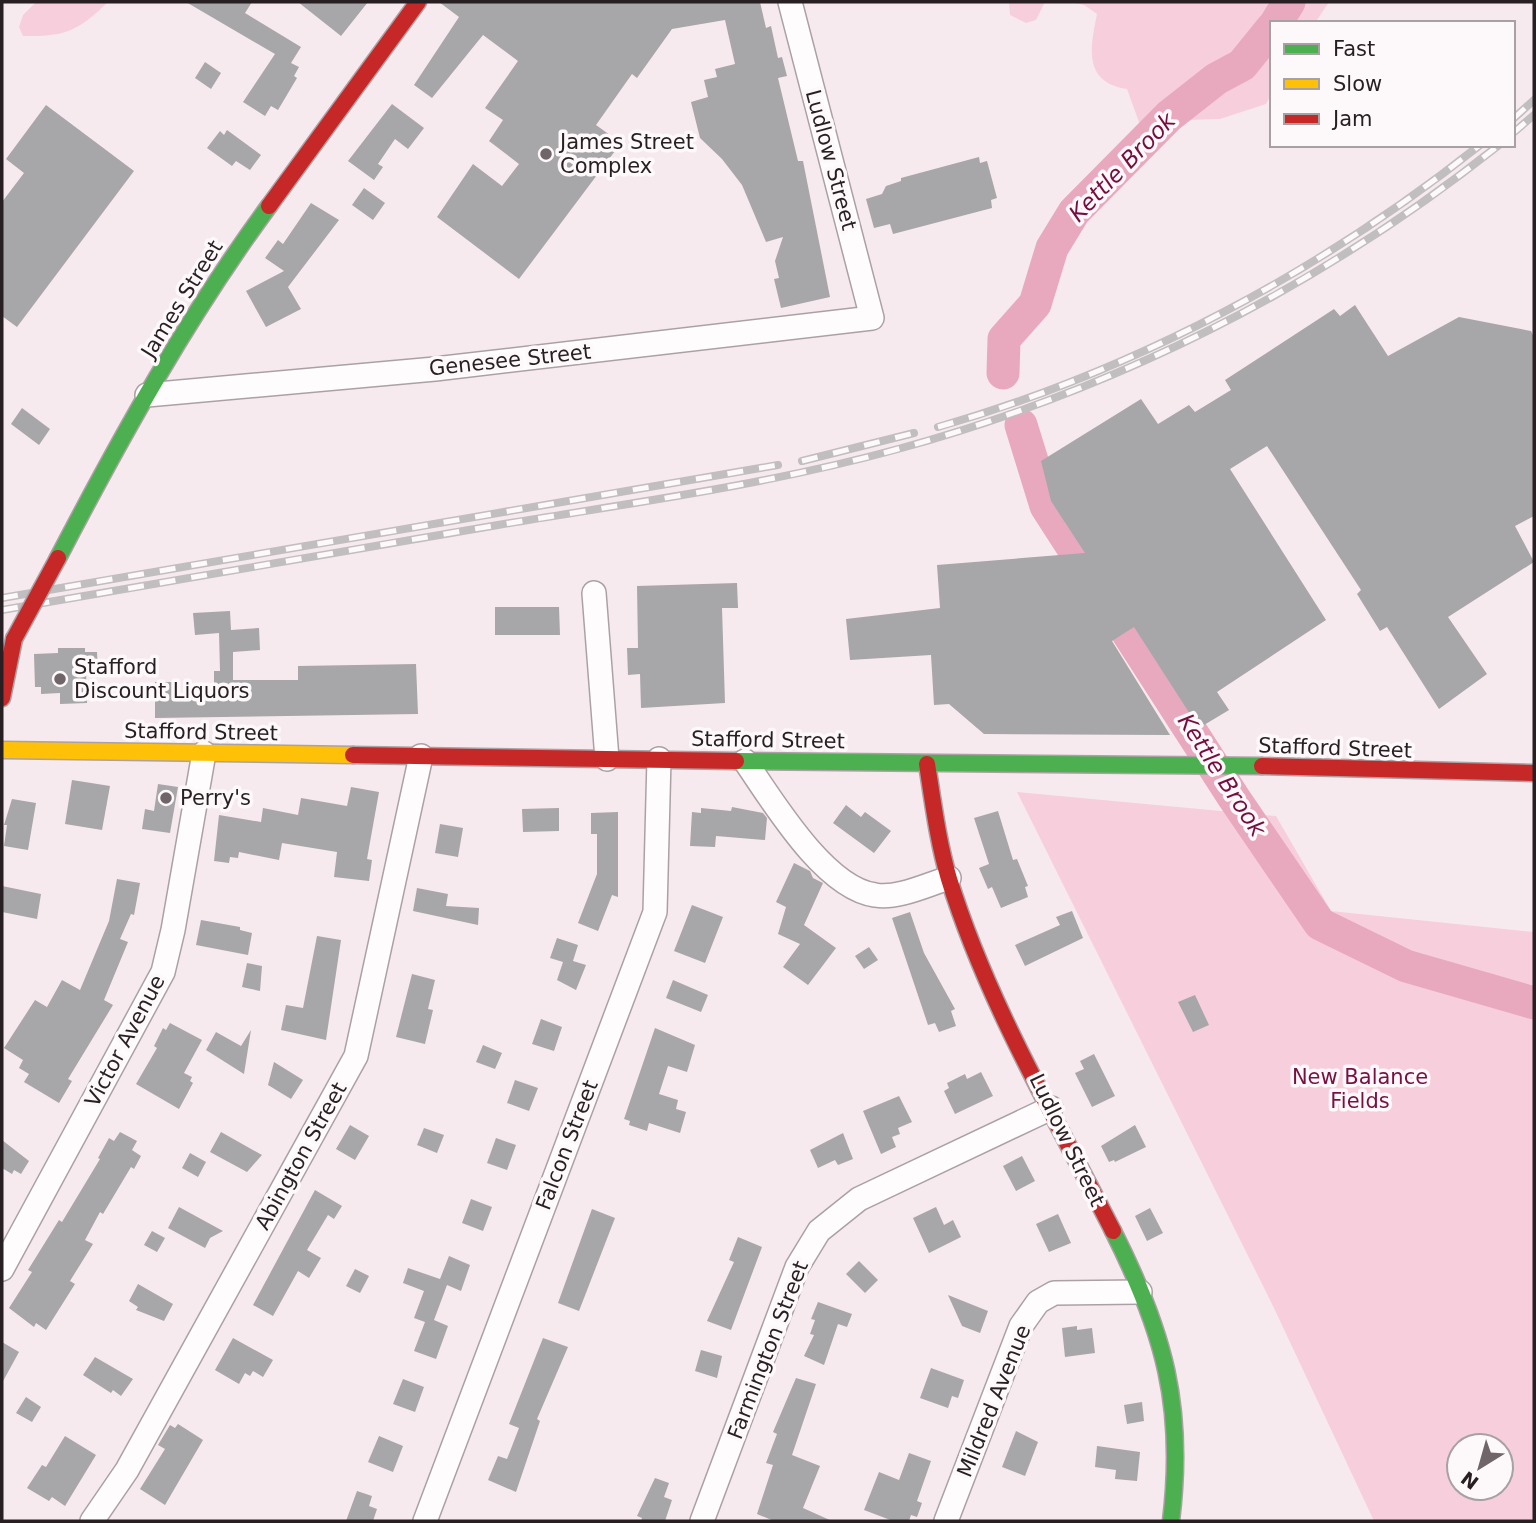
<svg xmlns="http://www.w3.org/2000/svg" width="1536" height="1523" font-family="'DejaVu Sans',sans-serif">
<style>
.green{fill:#f7cfdc;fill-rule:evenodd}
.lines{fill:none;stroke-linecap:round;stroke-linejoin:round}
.river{stroke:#e8a9bf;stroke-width:33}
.building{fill:#a7a6a9}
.street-casing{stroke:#aba1a4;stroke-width:26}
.fast-casing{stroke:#aba1a4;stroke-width:19}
.slow-casing{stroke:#aba1a4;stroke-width:19}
.jam-casing{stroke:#aba1a4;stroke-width:19}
.street{stroke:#fefcfc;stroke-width:23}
.fast{stroke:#4caf50;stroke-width:16}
.slow{stroke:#ffc107;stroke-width:16}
.jam{stroke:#c62828;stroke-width:16}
.rail-casing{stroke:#c1bebf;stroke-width:8}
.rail{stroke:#fdf8f9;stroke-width:5;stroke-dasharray:16;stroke-linecap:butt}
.jam-bridge-casing{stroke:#aba1a4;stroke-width:19;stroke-linecap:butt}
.jam-bridge{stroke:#c62828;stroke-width:16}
.poi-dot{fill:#706669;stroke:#fdf8f9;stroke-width:2.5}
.labels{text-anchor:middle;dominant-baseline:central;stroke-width:7;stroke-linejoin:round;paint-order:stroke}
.poi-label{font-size:21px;fill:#271f22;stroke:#fdf8f9;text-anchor:start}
.street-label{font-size:21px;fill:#271f22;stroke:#fdf8f9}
.park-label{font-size:21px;fill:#761142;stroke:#fdf8f9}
.water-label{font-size:23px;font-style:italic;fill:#740e40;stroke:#fdf8f9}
</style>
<rect width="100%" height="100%" fill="#f7eaee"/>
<g class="green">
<path d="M 36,2 L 108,2 C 78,31 65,37 23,36 L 19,27 L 23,15 Z"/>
<polygon points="1009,2 1045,2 1036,20 1026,23 1010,15"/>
<path d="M 1070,2 L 1329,2 L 1315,23 L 1272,23 L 1272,93 L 1266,104 L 1220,119 L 1188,120 L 1167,130 L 1140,125 L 1127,89 C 1083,82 1090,48 1097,14 L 1084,5 Z"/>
<path d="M 1017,792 L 1276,816 L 1331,911 L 1534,932 L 1534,1521 L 1374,1521 L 1273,1306 ZM 1459,1446 L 1501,1446 L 1501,1488 L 1459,1488 Z"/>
</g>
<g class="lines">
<g class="river">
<polyline points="1276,23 1289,2"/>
<polyline points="1003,373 1004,339 1035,304 1052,248 1074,212 1169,116 1216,79 1242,65 1272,28"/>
<polyline points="1021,425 1046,506 1234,798 1320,924 1406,966 1534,1003"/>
</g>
</g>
<g class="building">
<polygon points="186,2 252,2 245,13 301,47 291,63 299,67 294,76 297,78 278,110 271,106 265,116 243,102 275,54"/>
<polygon points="298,2 368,2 341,36"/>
<polygon points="439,2 760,2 766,28 771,26 778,58 782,57 787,76 778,78 798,161 803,161 830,297 781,308 774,279 779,278 775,261 783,237 766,242 742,185 722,159 700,138 691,102 708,97 704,80 717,77 715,69 735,64 725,20 672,29 637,78 632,74 596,125 621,143 519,279 437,217 473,164 502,186 519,164 489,141 503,120 485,108 518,61 483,35 432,98 414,85 459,17"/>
<polygon points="205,62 221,73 211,89 195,78"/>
<polygon points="392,104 424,128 408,149 395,139 378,164 383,167 374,180 348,161"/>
<polygon points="46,105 134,171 17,327 2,316 2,202 24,173 6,159"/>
<polygon points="227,130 261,155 250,170 236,161 232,166 207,148 220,131 224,135"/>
<polygon points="979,157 980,163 987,161 997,198 991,200 992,208 893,234 890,224 874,228 866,199 882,194 886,186 901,181 901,178"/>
<polygon points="364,188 385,203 373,220 352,205"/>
<polygon points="311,203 339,220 288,287 301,309 266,327 246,291 284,271 265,258 278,240 283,244"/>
<polygon points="1355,305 1388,356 1459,317 1531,331 1534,337 1534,516 1515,526 1534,562 1448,617 1487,674 1439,709 1387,627 1380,631 1357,594 1361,590 1267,446 1230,469 1326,620 1217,692 1229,710 1199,728 1134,627 1112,641 1170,735 984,734 949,704 934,705 931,655 850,660 846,619 940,608 937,565 1085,553 1051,501 1041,461 1141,399 1158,424 1189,405 1195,412 1231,390 1225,380 1334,309 1340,316"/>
<polygon points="22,408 50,429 39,445 11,424"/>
<polygon points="737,583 738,608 722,608 725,703 641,708 640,674 628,675 627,648 638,648 637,586"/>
<polygon points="495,607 559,607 560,635 495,635"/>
<polygon points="230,611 231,630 259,628 260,650 233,652 233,680 298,680 298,666 416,664 418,714 155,718 155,682 176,682 176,696 211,697 211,691 214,691 214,671 220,671 219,633 195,635 193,613"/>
<polygon points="58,648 85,648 85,652 97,652 98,670 86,670 87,703 60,704 60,693 41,694 41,687 35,687 34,654 58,653"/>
<polygon points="72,780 110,786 102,830 65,824"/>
<polygon points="158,784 178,787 170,833 142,829 145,809 154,811"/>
<polygon points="351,787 379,792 367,859 372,860 369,881 334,877 337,852 282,843 279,860 239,852 238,858 230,857 229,863 214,861 219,815 261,822 263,808 298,815 301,798 347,806"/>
<polygon points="12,799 36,803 28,850 4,846 7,825 4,825"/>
<polygon points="846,805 861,817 865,812 891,831 874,853 833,823"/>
<polygon points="732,807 763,813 767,818 765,840 716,836 715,847 690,846 692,812 701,813 701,808 731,811"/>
<polygon points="559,808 559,831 523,832 522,809"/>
<polygon points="998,811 1013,860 1017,859 1028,886 1025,887 1028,897 1001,908 992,887 988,889 979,868 989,864 974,818"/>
<polygon points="618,812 618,897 612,895 598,931 578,923 597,874 597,834 591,834 591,813"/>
<polygon points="440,824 463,828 458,857 435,853"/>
<polygon points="794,863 810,871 813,878 823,883 804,925 836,948 808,985 783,967 800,944 778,934 786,907 776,902"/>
<polygon points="117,879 140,883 134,915 131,914 120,939 128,942 104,1000 113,1005 68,1079 72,1081 59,1103 24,1082 29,1074 19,1068 23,1060 4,1048 35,1000 47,1007 62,980 80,990 109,921"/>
<polygon points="2,886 41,894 37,919 2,912"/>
<polygon points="417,888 448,894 446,906 479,908 478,925 413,911"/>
<polygon points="692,905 723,917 705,963 674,951"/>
<polygon points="1072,911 1083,938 1025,966 1015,945 1060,925 1056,917"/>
<polygon points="910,912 924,953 955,1009 951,1011 956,1026 939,1032 935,1023 928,1025 892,918"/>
<polygon points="201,920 240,927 240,930 252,933 248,955 196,945"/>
<polygon points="317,936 341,940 326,1040 281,1030 286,1005 303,1008"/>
<polygon points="557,938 578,945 573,961 586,965 576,990 557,980 563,962 550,958"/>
<polygon points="869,947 878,960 864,969 855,956"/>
<polygon points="247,963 262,966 260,991 242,987"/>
<polygon points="412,974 435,980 428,1009 433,1010 425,1044 396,1037"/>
<polygon points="673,980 708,995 701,1012 666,998"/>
<polygon points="1195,995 1209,1025 1193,1032 1178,1002"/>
<polygon points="541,1019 562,1027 554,1051 532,1044"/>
<polygon points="170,1023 202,1040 184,1073 192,1077 190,1081 193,1083 179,1109 136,1084 157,1048 154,1046 163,1028 166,1030"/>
<polygon points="655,1028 695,1045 687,1072 668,1066 659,1094 678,1100 676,1109 686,1112 680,1133 649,1123 647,1131 629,1125 630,1121 624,1119"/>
<polygon points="251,1030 244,1074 206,1050 216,1032 241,1046"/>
<polygon points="483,1045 502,1053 495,1069 476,1062"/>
<polygon points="1094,1054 1115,1096 1092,1107 1075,1073 1084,1069 1080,1061"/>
<polygon points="274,1062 303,1080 291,1099 268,1085"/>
<polygon points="981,1072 993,1096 955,1114 944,1091 949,1088 947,1083 965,1074 967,1079"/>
<polygon points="515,1080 538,1088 529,1111 507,1103"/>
<polygon points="899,1096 912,1122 898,1128 900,1134 892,1137 896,1147 881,1154 863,1111"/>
<polygon points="350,1125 369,1136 355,1160 336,1149"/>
<polygon points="1135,1125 1146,1147 1115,1162 1114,1160 1109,1162 1101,1146"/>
<polygon points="424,1128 444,1135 437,1153 417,1145"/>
<polygon points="120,1132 137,1141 132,1150 141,1156 134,1169 131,1167 103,1214 100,1212 85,1240 93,1244 70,1281 75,1284 46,1330 36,1323 34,1327 9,1308 32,1272 28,1270 59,1220 62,1222 100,1159 98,1158 109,1138 114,1141"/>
<polygon points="221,1132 262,1155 247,1172 210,1152"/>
<polygon points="843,1133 853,1159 838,1165 835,1160 818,1168 810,1150"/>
<polygon points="496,1138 516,1145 507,1170 487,1163"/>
<polygon points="2,1140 29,1161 21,1174 14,1170 12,1174 2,1168"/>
<polygon points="190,1153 206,1162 198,1177 182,1168"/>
<polygon points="1022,1156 1035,1181 1016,1191 1003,1166"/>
<polygon points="315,1190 342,1206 334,1219 328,1215 307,1250 321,1258 309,1278 298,1271 273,1316 253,1305"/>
<polygon points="471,1199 492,1207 483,1231 462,1223"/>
<polygon points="179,1207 223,1231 210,1238 205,1248 168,1228"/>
<polygon points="936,1207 944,1225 953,1220 961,1237 929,1253 913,1218"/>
<polygon points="1150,1208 1163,1233 1147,1241 1135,1216"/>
<polygon points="592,1209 615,1218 579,1311 558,1303"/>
<polygon points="1058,1214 1071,1243 1049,1252 1036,1224"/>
<polygon points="152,1231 165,1238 157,1252 144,1245"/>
<polygon points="738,1237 762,1247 731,1330 707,1321 734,1262 729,1260"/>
<polygon points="449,1256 470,1265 461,1291 447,1285 434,1320 448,1326 436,1359 414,1351 425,1322 414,1318 424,1291 403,1283 408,1268 440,1279"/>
<polygon points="859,1261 878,1280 865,1293 846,1274"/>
<polygon points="355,1269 369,1276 360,1293 346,1286"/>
<polygon points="138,1284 173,1304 164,1321 136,1310 138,1307 129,1301"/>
<polygon points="948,1295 988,1311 980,1333 962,1326"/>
<polygon points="818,1302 852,1314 847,1327 838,1324 824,1365 804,1356 814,1335 810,1334 815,1320 811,1319"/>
<polygon points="1077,1326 1077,1330 1092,1328 1095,1353 1065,1357 1062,1328"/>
<polygon points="233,1338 273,1360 263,1377 253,1371 250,1376 245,1373 239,1384 215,1370"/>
<polygon points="543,1338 568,1347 537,1419 540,1421 516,1492 488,1480 498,1456 507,1459 519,1428 509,1424"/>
<polygon points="2,1342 19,1352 2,1383"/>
<polygon points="701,1350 722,1356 717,1378 695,1371"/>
<polygon points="95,1357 133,1379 121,1396 113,1390 111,1393 83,1375"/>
<polygon points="931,1368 964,1380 958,1398 952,1396 948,1408 920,1398"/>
<polygon points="796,1378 816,1384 792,1455 820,1466 803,1508 832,1521 774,1521 757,1514 773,1465 766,1463 777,1434 773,1432"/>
<polygon points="403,1379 424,1387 415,1412 393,1404"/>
<polygon points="26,1397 41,1407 32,1422 16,1413"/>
<polygon points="1142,1402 1144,1421 1127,1424 1124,1405"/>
<polygon points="178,1424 203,1440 165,1505 140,1489 165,1449 158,1445 170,1425 175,1428"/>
<polygon points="1016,1431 1038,1442 1025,1476 1002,1467"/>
<polygon points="65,1436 96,1455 65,1506 52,1497 49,1501 27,1488 42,1465 46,1467"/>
<polygon points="379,1436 403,1446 393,1472 368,1462"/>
<polygon points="1097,1446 1140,1452 1137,1481 1115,1479 1116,1470 1095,1467"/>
<polygon points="909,1453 931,1461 917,1501 922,1503 917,1517 911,1515 909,1521 893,1521 864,1510 879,1472 899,1480"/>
<polygon points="655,1478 669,1483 664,1497 672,1500 665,1521 641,1521 642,1518 637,1516"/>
<polygon points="357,1491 372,1496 369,1506 377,1509 373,1521 346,1521"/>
</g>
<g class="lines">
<g class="street-casing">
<g id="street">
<polyline points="147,395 435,369 872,318 790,2"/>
<polyline points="594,593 607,759"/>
<path d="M 745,761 C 772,800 824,888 875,895 C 898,899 926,885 949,878"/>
<polyline points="2,1269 163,972 173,930 204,753"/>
<polyline points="92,1521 127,1470 356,1056 421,756"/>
<polyline points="425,1521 655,912 659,759"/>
<polyline points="702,1521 797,1267 819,1231 859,1199 1051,1108"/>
<polyline points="946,1521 1021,1326 1038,1302 1054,1293 1140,1292"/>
</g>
</g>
<g class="fast-casing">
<g id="fast">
<path d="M 58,558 C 121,437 188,316 269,206"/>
<polyline points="736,761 1262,766"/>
<path d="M 1113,1231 C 1164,1332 1185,1407 1171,1521"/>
</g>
</g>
<g class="slow-casing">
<polyline id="slow" points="2,750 353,755"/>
</g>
<g class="jam-casing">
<g id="jam">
<polyline points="269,206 418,2"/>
<polyline points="2,698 14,639"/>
<polyline points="353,755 736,761"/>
<path d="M 927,764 C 933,802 938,842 949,879 C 987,1002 1055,1117 1113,1231"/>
<polyline points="1262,766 1534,773"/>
</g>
</g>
<use href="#street" class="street"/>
<use href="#fast" class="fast"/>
<use href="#slow" class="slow"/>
<use href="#jam" class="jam"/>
<g class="rail-casing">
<g id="rail">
<polyline points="1513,119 1534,100"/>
<polyline points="1513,133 1534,115"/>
<path d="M 938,427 C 1134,371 1320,272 1480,145"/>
<polyline points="802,461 914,433"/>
<polyline points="2,598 778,465"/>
<path d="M 2,610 C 167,582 332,553 498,525 C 631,503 767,485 898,449 C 1117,389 1320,287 1499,145"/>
</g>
</g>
<use href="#rail" class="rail"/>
<g class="jam-bridge-casing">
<polyline id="jam-bridge" points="14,639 58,558"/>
</g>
<use href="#jam-bridge" class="jam-bridge"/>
</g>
<g class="poi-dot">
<circle cx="546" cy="154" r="7"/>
<circle cx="60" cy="679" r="7"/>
<circle cx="166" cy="798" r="7"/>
</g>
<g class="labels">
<g class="poi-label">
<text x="560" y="142">James Street<tspan x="560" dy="24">Complex</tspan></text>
<text x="74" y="667">Stafford<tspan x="74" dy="24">Discount Liquors</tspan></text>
<text x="180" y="798">Perry's</text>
</g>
<g class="street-label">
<text transform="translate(831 160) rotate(75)">Ludlow Street</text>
<text transform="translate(182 299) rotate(-58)">James Street</text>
<text transform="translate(510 360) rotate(-6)">Genesee Street</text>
<text transform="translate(201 732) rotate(1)">Stafford Street</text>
<text transform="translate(768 740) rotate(1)">Stafford Street</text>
<text transform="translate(1335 748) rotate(2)">Stafford Street</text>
<text transform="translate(125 1041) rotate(-62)">Victor Avenue</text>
<text transform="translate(1067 1140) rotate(64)">Ludlow Street</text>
<text transform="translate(567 1145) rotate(-69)">Falcon Street</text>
<text transform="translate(301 1156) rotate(-61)">Abington Street</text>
<text transform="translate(768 1350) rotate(-69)">Farmington Street</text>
<text transform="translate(994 1401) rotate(-68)">Mildred Avenue</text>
</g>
<g class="park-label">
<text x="1360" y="1077">New Balance<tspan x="1360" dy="24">Fields</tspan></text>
</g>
<g class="water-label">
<text transform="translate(1122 167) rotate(-46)">Kettle Brook</text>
<text transform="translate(1222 775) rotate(57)">Kettle Brook</text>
</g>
</g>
<rect width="1536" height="1523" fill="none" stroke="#271f22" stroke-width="7"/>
<rect x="1270" y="21" width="245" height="126" fill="#fdf8f9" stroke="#a7a1a3" stroke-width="2"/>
<rect x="1284" y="44" width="35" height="10" fill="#4caf50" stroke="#a7a1a3" stroke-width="2"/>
<text x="1333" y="56" font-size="21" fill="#271f22">Fast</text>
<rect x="1284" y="79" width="35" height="10" fill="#ffc107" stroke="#a7a1a3" stroke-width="2"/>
<text x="1333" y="91" font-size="21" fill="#271f22">Slow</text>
<rect x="1284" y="114" width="35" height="10" fill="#c62828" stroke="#a7a1a3" stroke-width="2"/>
<text x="1333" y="126" font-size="21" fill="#271f22">Jam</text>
<g transform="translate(1480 1467) rotate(217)"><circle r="33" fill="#fdf8f9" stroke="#a7a1a3" stroke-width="2"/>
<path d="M0-5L12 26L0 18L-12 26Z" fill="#706669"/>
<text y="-10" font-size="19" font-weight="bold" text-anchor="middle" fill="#271f22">N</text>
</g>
</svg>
